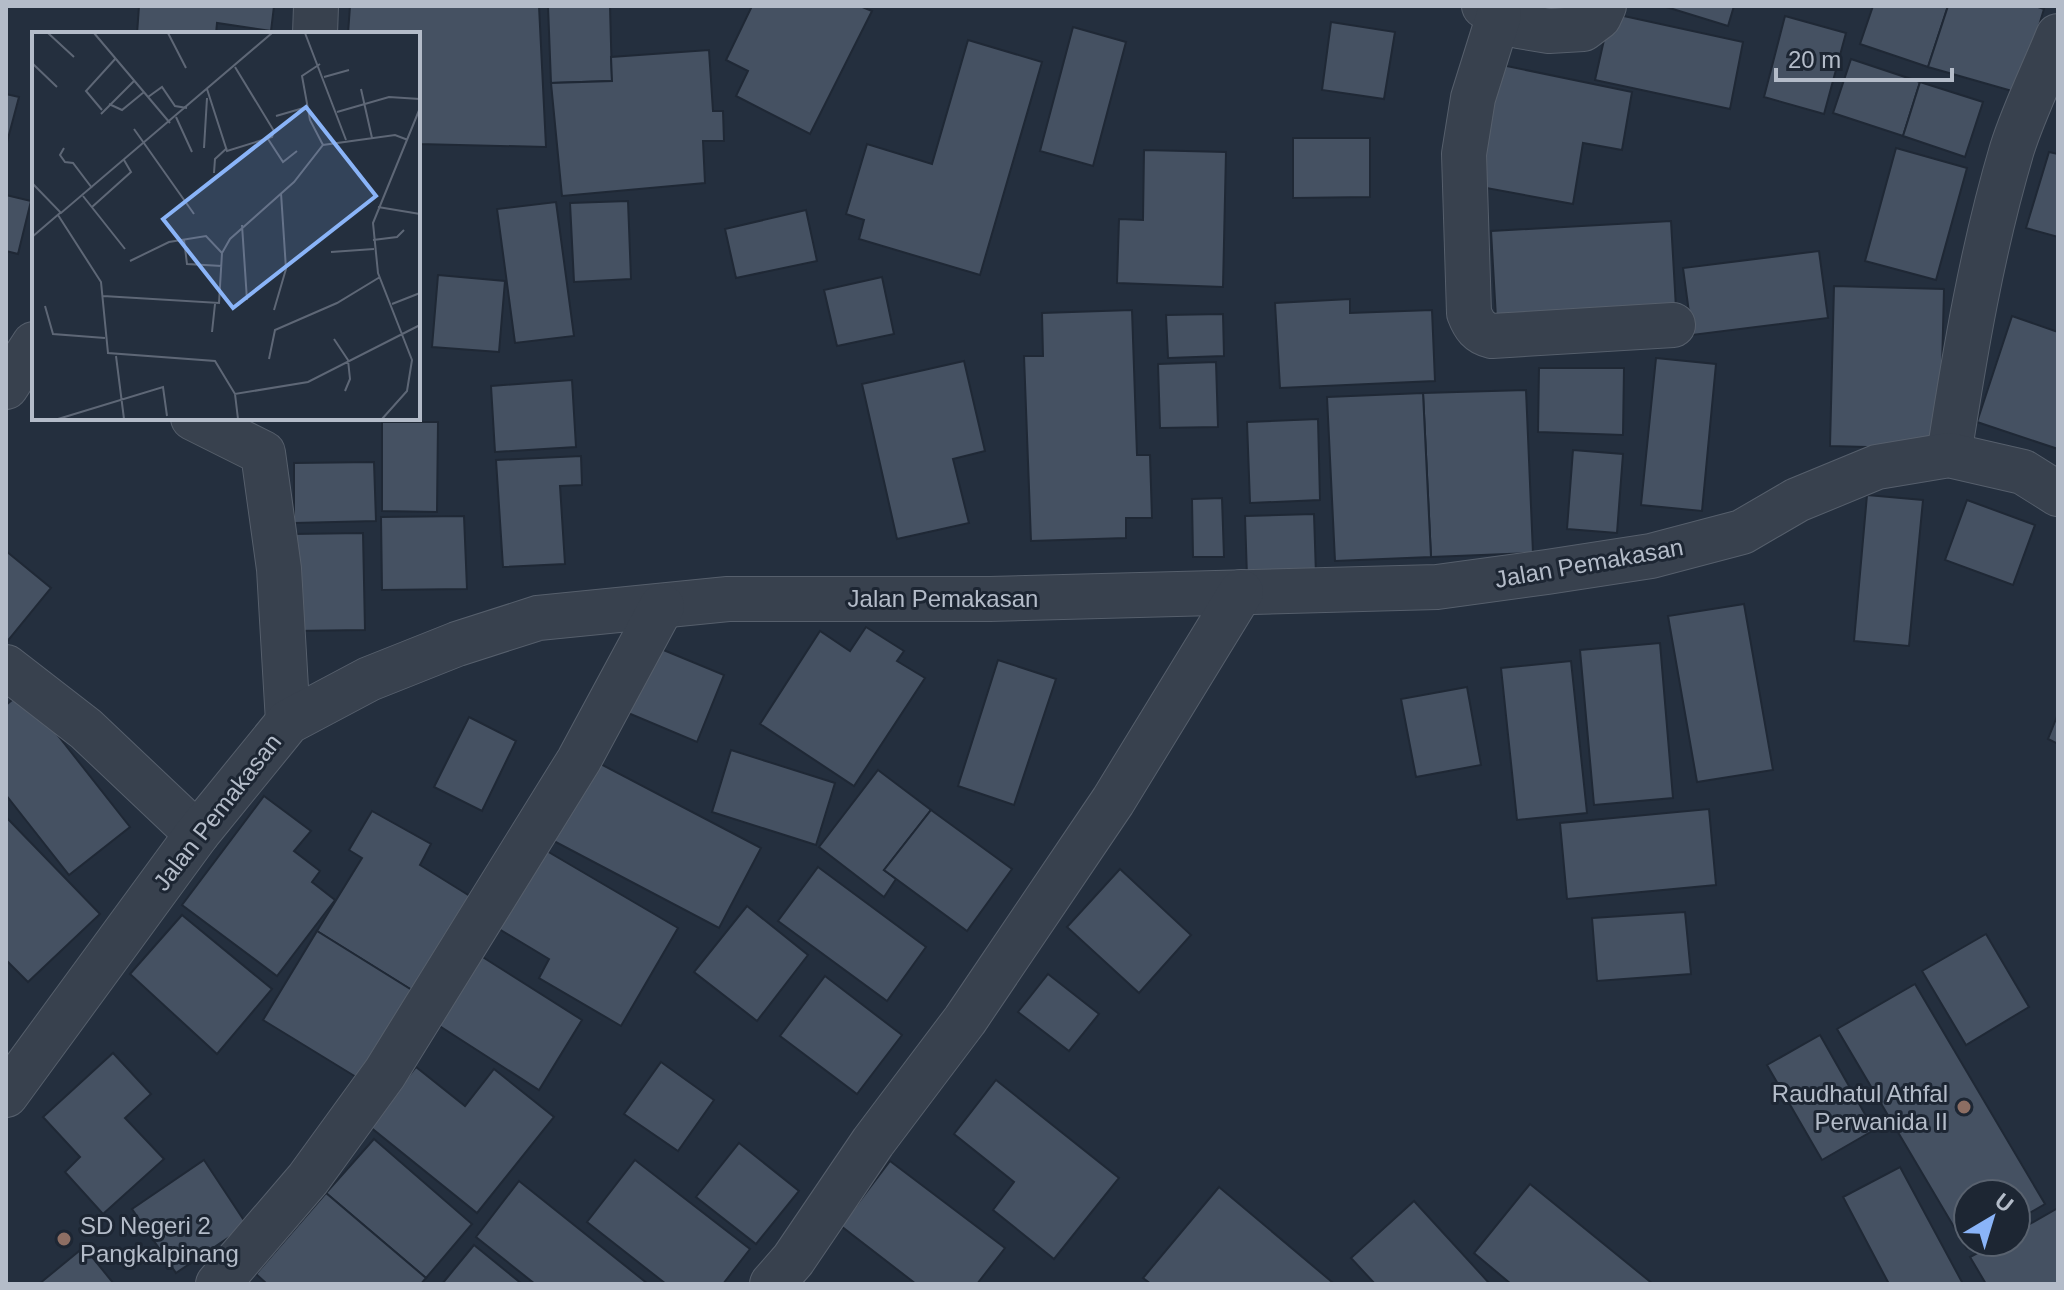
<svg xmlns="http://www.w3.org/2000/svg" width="2064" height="1290" font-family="Helvetica,sans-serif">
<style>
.building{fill:#455162;stroke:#1f2835;stroke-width:2}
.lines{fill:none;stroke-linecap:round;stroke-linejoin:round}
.street-casing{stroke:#565f6c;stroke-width:46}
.street{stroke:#38414e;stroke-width:44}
.education-dot{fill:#8d6e63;stroke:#1d2633;stroke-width:3}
.labels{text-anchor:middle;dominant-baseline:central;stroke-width:6;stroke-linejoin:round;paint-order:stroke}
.street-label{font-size:24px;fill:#b4bcc9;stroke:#1d2633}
.poi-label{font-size:24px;fill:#b4bcc9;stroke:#1d2633;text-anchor:end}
.inset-road{fill:none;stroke:#5e6776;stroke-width:2}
.view{fill:#8ab4f8;fill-opacity:0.15;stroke:#8ab4f8;stroke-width:4}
.inset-edge{fill:none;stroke:#b4bcc9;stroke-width:4}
</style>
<rect width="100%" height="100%" fill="#242f3e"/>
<g class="building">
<polygon points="139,6 274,6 271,31 217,23 216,34 137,34"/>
<polygon points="350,6 539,6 546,147 418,144 418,34 348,34"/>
<polygon points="548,6 610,6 612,81 551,83"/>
<polygon points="752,6 860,6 872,11 810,134 736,96 748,71 726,60"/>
<polygon points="1663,6 1734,6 1728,26"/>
<polygon points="1873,6 1948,6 1928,67 1860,44"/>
<polygon points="1948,6 2035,6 2044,9 2019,93 1928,67"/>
<polygon points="1610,13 1743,42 1730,109 1595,80"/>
<polygon points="1785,16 1846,33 1824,114 1764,97"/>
<polygon points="1331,22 1395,32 1384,99 1322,90"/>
<polygon points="1073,27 1126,42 1093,166 1040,151"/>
<polygon points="968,40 1042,62 980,275 859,239 864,220 846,214 867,144 932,164"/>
<polygon points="709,50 713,111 723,111 724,141 703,141 705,183 562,196 551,83 612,81 611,57"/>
<polygon points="1851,59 1920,82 1903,136 1833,113"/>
<polygon points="1492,63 1632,92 1622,150 1583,143 1573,204 1470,185"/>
<polygon points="1920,82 1983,102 1965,157 1903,136"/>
<polygon points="6,94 19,97 6,146"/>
<polygon points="1293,138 1370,138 1370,197 1293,198"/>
<polygon points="1896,148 1967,168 1936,280 1865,261"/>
<polygon points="1144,150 1226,152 1223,287 1117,283 1119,219 1143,220"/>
<polygon points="2049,152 2058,154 2058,237 2026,228"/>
<polygon points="6,195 31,201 18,254 6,251"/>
<polygon points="628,201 631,279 574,282 570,203"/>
<polygon points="556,202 574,336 515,343 497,209"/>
<polygon points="806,210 817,261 736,278 725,229"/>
<polygon points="1671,221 1676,308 1496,318 1491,231"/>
<polygon points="1819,251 1828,318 1692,335 1683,268"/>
<polygon points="438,275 505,281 499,352 432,347"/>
<polygon points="882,277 894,334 837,346 824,290"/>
<polygon points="1834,286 1944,289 1940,449 1830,446"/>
<polygon points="1350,299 1350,313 1432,310 1435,381 1280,388 1275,303"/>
<polygon points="1132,310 1137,455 1150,455 1152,518 1126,518 1126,538 1031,541 1024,356 1043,356 1042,313"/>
<polygon points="1223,314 1224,356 1168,358 1166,315"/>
<polygon points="2012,316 2058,332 2058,449 1977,422"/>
<polygon points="1656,358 1716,364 1702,511 1641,505"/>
<polygon points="964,361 985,451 953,459 969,523 897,539 862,384"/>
<polygon points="1216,362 1218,427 1160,428 1158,364"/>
<polygon points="1539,368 1624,368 1623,435 1538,432"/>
<polygon points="572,380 576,447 495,452 491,386"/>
<polygon points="1526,390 1533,553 1431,557 1423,393"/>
<polygon points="1423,393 1431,557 1335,561 1327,397"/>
<polygon points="1318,419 1320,500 1250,503 1247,422"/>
<polygon points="382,422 438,422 437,512 382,511"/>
<polygon points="1573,450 1623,454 1617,533 1567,529"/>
<polygon points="581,456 582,485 560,486 565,564 503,567 496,460"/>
<polygon points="374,462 376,521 294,523 294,463"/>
<polygon points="1867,495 1923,500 1909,646 1854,641"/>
<polygon points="1222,498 1224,557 1193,557 1192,499"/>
<polygon points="1967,500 2035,525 2013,585 1945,560"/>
<polygon points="1314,514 1316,575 1247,577 1245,516"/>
<polygon points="464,516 467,589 382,590 381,517"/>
<polygon points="363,533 365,630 293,631 292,534"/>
<polygon points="6,551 51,588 6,643"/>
<polygon points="1744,604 1773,770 1697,782 1668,616"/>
<polygon points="866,627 904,651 897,661 925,678 854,786 760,724 820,631 850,651"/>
<polygon points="1660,643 1673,798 1594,805 1580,650"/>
<polygon points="649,644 724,675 697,742 621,710"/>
<polygon points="998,660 1056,679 1014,805 958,786"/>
<polygon points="1571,661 1587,813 1517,820 1501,668"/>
<polygon points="1467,687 1481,765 1416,777 1401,699"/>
<polygon points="23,691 130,827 69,875 6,795 6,705"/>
<polygon points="2058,714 2058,744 2048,739"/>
<polygon points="469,717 516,741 482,811 434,787"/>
<polygon points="731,750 835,783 816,845 712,812"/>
<polygon points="591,759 761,848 719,928 550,839"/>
<polygon points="878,770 931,810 884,870 896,879 884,897 819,847"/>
<polygon points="264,796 311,831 294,851 320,871 312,882 335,900 277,976 182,905"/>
<polygon points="1709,809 1716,885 1567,899 1560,823"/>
<polygon points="931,810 1012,869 967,931 884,870"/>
<polygon points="372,811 431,844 420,865 473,898 415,992 317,931 362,858 349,850"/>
<polygon points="6,817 100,914 28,982 6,960"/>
<polygon points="540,847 678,928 621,1026 539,978 549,959 494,926"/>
<polygon points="818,867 926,947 887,1001 778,921"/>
<polygon points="1120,869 1191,935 1139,993 1067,927"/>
<polygon points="747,906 808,955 757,1021 694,972"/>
<polygon points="1685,912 1691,974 1597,981 1592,918"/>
<polygon points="182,915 272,989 217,1054 130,974"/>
<polygon points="317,931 415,992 361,1080 263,1020"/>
<polygon points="1986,934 2029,1007 1966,1045 1922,971"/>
<polygon points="481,956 582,1020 539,1090 438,1025"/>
<polygon points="1048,974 1099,1014 1069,1051 1018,1012"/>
<polygon points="825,976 902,1035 857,1094 780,1036"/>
<polygon points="1915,984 2045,1204 2016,1221 2016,1194 1968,1194 1968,1242 1979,1242 1967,1249 1837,1029"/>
<polygon points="1820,1035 1874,1130 1822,1160 1767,1065"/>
<polygon points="113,1053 151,1094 125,1118 164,1159 103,1214 65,1172 80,1157 43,1117"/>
<polygon points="661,1062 714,1100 678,1151 624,1114"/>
<polygon points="416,1067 465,1106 494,1069 554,1117 477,1213 369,1126"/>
<polygon points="996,1080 1119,1178 1054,1259 993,1210 1014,1182 954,1134"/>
<polygon points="374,1139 472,1224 426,1278 326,1193"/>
<polygon points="739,1143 799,1191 756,1244 696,1197"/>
<polygon points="204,1160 247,1225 176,1273 132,1209"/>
<polygon points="635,1160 750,1249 723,1284 666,1284 587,1222"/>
<polygon points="890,1161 1005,1248 977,1284 916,1284 841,1226"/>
<polygon points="1900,1167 1963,1284 1889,1284 1843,1197"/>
<polygon points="519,1181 648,1284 535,1284 476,1237"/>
<polygon points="1530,1184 1653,1284 1511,1284 1474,1253"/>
<polygon points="1219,1187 1332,1282 1330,1284 1151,1284 1143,1278"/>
<polygon points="326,1193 426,1278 421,1284 267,1284 256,1274"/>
<polygon points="1414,1201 1490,1284 1375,1284 1351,1258"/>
<polygon points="2058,1208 2058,1284 1986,1284 1970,1257 1998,1242 2016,1242 2016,1232"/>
<polygon points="474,1245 522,1284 442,1284"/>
<polygon points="84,1247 114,1284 39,1284"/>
</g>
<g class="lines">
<g class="street-casing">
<g id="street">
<polyline points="1484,6 1519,26 1549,31 1583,29 1599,17 1604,6"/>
<path d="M 1499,15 L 1473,98 L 1464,154 L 1469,313 C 1474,326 1479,333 1492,336 L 1673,325"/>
<polyline points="315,34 316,6"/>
<polyline points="6,387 34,344"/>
<polyline points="193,418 263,453 279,569 288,722"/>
<path d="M 1949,455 C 1965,352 1982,250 2012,149 C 2024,111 2043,73 2058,36"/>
<polyline points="6,667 86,729 197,834"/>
<polyline points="6,1095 197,834 288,722 369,679 457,644 538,618 728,599 990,599 1437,587 1547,572 1651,556 1742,532 1797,500 1877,467 1949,455 2023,472 2058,494"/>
<polyline points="218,1284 308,1179 385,1073 579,760 662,606"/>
<polyline points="772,1284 793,1260 873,1142 965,1020 1113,801 1241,592"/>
</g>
</g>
<use href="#street" class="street"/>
</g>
<g class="education-dot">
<circle cx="1964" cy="1107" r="8"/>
<circle cx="64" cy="1239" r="8"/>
</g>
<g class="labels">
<g class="street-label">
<text transform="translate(1589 563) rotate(-10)">Jalan Pemakasan</text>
<text x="943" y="598">Jalan Pemakasan</text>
<text transform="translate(217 812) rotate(-52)">Jalan Pemakasan</text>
</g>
<g class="poi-label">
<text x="1948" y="1093">Raudhatul Athfal<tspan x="1948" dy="28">Perwanida II</tspan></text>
<text x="80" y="1225" text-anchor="start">SD Negeri 2<tspan x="80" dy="28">Pangkalpinang</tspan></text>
</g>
</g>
<g transform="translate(32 32)">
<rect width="388" height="388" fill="#242f3e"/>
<path class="inset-road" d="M 16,1 L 42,25M 62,1 L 138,91M 136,1 L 154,36M 273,1 L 314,108M 0,31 L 25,55M 288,32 L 270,44 L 278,88 L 291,113M 292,45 L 317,38M 175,57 L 195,119 L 240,105 L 242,99 L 203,35M 329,57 L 340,106M 116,65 L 130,55 L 143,74 L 155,76M 77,72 L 90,78 L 112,60M 70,78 L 54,59 L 84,26M 305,80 L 357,65 L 388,67M 69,82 L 103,48M 244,84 L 275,75M 144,85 L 160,120M 102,97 L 162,182M 236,107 L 251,130 L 265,119M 32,116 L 28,123 L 33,130 L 41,131 L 60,156M 172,116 L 175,66M 182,141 L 183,127 L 195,116M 0,151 L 29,181 L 240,1M 51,164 L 93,217M 60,175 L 99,140 L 92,128M 346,175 L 388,182M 26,183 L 69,250 L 76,321 L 183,329 L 203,362 L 276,350 L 388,293M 210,193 L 215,268M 0,205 L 28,181M 152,208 L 155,232 L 190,234M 341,208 L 365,205 L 372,198M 299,220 L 342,217M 98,229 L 137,210 L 174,204 L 190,221M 71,264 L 187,271 L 190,221 L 198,207 L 262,150 L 291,113 L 363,103 L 376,108M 360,272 L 388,261M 13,274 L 21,302 L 73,306M 242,278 L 254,237 L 249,161M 180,300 L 183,272M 302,307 L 316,328 L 318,347 L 313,359M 84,324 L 92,387M 237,327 L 243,298 L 305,271 L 348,245M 203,362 L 206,387M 26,387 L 131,355 L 135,384M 350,387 L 375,359 L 380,328 L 346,241 L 341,191 L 388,76"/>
<path class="view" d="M 274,75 L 344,164 L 201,276 L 131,187 Z"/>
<rect width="388" height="388" class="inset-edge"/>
</g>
<rect width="2064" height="1290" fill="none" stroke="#b4bcc9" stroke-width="16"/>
<g transform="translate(1992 1218) rotate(38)"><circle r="38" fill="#1d2633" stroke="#59626f" stroke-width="2"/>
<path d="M0-6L14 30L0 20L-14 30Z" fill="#8ab4f8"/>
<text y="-12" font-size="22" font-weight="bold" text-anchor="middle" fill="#b4bcc9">U</text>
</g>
<path d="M1776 68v12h176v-12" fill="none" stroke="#b4bcc9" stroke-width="4"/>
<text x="1788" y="68" font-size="24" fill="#b4bcc9" stroke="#1d2633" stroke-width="6" paint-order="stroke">20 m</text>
</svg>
